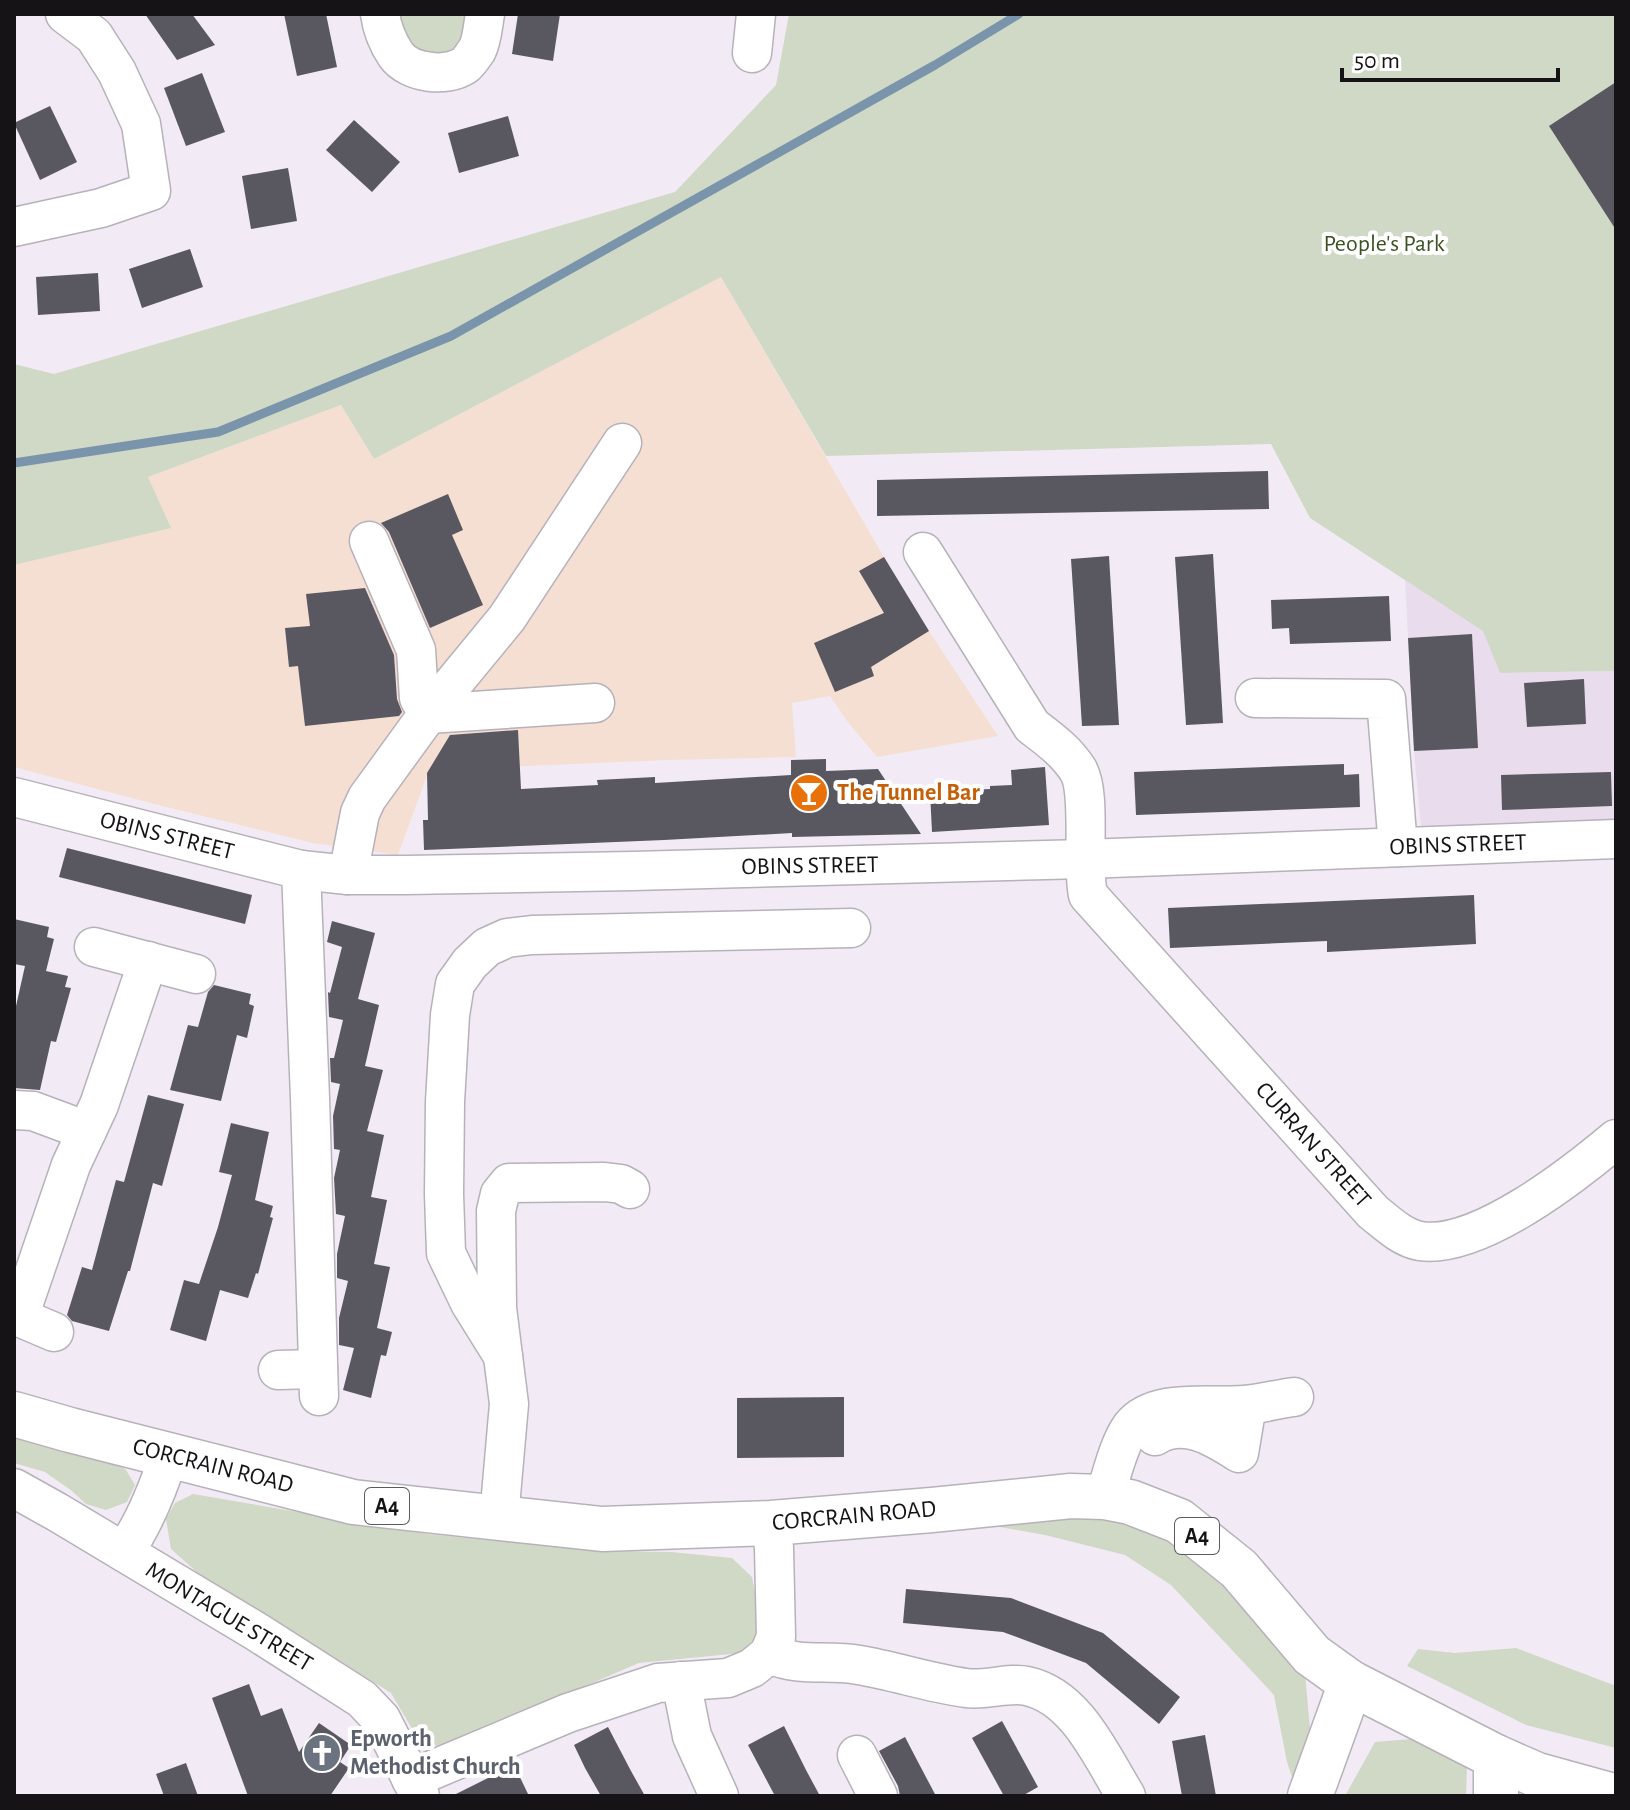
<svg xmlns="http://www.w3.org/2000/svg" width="1630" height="1810" font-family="'Alegreya Sans',sans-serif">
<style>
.built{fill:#e9dded}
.industrial{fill:#f5dfd2}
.green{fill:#cfd9c5}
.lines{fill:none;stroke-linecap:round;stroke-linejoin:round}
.stream{stroke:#7994ab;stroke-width:9}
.building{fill:#595861}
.minor-casing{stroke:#b7b1ba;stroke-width:41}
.major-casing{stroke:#b7b1ba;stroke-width:47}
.highway-casing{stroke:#b7b1ba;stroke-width:47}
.minor{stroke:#fff;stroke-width:38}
.major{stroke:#fff;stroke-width:44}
.highway{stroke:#fff;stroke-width:44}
.labels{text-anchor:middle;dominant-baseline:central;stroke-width:8;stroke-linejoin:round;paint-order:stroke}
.shield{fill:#fff;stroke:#5c5a5d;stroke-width:2}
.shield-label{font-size:22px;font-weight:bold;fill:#161317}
.park-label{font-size:24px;fill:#3d5223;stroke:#fff}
.food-label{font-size:24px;font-weight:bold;fill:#c56008;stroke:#fff;text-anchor:start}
.street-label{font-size:24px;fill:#161317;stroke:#fff}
.worship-label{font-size:24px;font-weight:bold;fill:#5b616d;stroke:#fff;text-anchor:start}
</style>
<rect width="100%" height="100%" fill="#f2ebf5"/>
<polygon class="built" points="1405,580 1484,631 1500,673 1616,671 1616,819 1421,828 1414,751"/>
<polygon class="industrial" points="721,277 884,557 929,631 998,736 877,757 847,721 830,696 792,703 796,757 669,760 429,770 398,855 313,843 162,806 14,767 14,565 170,528 148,477 341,405 374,459"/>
<g class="green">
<polygon points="392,14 471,14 463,49 441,64 409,49"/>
<polygon points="789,14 1616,14 1616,671 1500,673 1483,631 1310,518 1271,444 826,456 721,277 374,459 341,405 148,477 171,528 14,565 14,364 54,374 675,192 776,85"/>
<polygon points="14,1433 114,1461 126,1470 135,1485 127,1502 106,1510 86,1504 72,1491 45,1472 14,1463"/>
<polygon points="193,1494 427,1534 600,1551 671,1552 732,1558 752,1577 759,1614 757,1636 741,1653 639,1663 490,1727 437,1746 414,1732 391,1693 337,1659 217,1590 171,1549 166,1519 175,1503"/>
<polygon points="1122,1510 1186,1540 1305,1674 1310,1728 1295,1786 1287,1762 1274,1695 1171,1585 1125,1555 1045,1535 972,1522"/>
<polygon points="1516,1648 1616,1686 1616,1748 1526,1725 1407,1666 1418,1649 1455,1653"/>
<polygon points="1424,1738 1467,1766 1466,1796 1345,1796 1375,1742"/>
</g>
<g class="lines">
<polyline class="stream" points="14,463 218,432 451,336 935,65 1019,14"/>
</g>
<g class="building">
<polygon points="145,14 192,14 215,45 177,60"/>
<polygon points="284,14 326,14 337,67 297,76"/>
<polygon points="518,14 560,14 553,61 512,54"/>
<polygon points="202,73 225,132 186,146 164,88"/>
<polygon points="1616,82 1616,230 1549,126"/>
<polygon points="50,106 77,162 40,180 14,123"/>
<polygon points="508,116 519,156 459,173 448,133"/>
<polygon points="354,120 400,162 372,192 326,150"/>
<polygon points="288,168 297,221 251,229 242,176"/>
<polygon points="190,249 203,287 142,308 129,269"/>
<polygon points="98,273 100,311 38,315 36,277"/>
<polygon points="1268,471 1269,509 877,516 877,480"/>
<polygon points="448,494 463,530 452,535 483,605 430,628 389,532 381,523"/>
<polygon points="1213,554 1223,723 1186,725 1175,557"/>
<polygon points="1109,556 1119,725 1082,726 1071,559"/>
<polygon points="884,557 929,631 871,667 874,676 835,692 814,643 884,613 859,571"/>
<polygon points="365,588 394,655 397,699 402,712 399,716 305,726 298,666 289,667 285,628 310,626 306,594"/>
<polygon points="1389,596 1391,641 1290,644 1289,628 1272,629 1271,600"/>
<polygon points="1472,634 1478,748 1414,751 1408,638"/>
<polygon points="1584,679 1586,724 1527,727 1524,683"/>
<polygon points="518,730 521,789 598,785 597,780 655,777 655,783 791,775 791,760 826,759 826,771 878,769 921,834 792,837 792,833 664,840 424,850 423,820 428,820 427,773 450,735"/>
<polygon points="1344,764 1344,775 1359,774 1360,807 1136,815 1134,772"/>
<polygon points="1045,767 1049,825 932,832 930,792 990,789 990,786 1012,785 1011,770"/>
<polygon points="1611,772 1612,806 1502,810 1501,775"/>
<polygon points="67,848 252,895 245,924 59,877"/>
<polygon points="1474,895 1476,944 1327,952 1327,941 1170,948 1168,908"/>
<polygon points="14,919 49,927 47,937 54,939 46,971 68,976 65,987 71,988 56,1042 51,1041 40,1090 14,1088 14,1015 25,966 14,964"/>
<polygon points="332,921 375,933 358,999 379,1005 365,1066 383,1070 367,1131 384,1135 371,1197 387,1200 374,1264 390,1267 377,1328 392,1332 386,1356 381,1355 371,1398 343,1390 354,1348 339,1345 339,1318 348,1281 337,1278 337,1254 345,1216 336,1214 334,1178 340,1150 334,1149 333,1116 340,1084 331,1082 330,1058 334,1058 343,1020 329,1017 328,992 330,993 342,947 327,942"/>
<polygon points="214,985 251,994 249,1004 254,1006 247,1038 237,1035 221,1101 170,1090 188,1025 198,1027 208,992"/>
<polygon points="148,1095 184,1104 162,1186 153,1183 130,1271 128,1271 109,1331 72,1321 67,1315 82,1267 92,1270 116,1180 124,1182"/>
<polygon points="231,1123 269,1132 255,1200 273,1206 270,1217 273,1218 258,1274 256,1273 248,1298 220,1290 206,1341 170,1330 184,1280 199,1284 218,1227 232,1175 219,1172"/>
<polygon points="844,1397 844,1457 737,1458 737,1398"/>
<polygon points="906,1589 1011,1598 1103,1633 1180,1697 1159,1724 1086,1663 1003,1632 903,1623"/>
<polygon points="249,1684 261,1716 282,1708 299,1752 319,1723 351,1745 340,1762 349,1768 330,1796 248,1796 212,1698"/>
<polygon points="1002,1721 1038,1787 1022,1796 1004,1796 972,1738"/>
<polygon points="784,1726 806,1770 820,1796 775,1796 748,1745"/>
<polygon points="608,1727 631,1771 645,1796 601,1796 585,1768 574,1745"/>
<polygon points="1205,1735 1216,1796 1182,1796 1172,1741"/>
<polygon points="905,1737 918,1762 936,1796 900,1796 898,1786 879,1751"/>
<polygon points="186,1763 198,1796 164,1796 156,1774"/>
<polygon points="514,1765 529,1796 452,1796"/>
</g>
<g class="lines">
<g class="minor-casing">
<g id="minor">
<path d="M 380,14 C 382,28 388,43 396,55 C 409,73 446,78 465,65 C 469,62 474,54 477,50 C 482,41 483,25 485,14"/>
<polyline points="752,53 756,14"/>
<polyline points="14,227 101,208 151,191 141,124 117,72 94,36 65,14"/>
<polyline points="369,541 416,650 419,698 428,714 595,703"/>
<path d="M 923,552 L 1032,726 C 1049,739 1066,751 1078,770 C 1092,793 1081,863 1088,895 L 1373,1212 C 1387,1223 1402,1238 1420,1241 C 1478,1250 1573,1175 1616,1139"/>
<polyline points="1255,698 1386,699 1398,847"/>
<polyline points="14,797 301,870 348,875 406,875 633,871 1085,859 1616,839"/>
<polyline points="301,870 310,1098 319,1396"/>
<polyline points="348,875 360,813 367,798 428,714 507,618 622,443"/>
<polyline points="94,947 196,974"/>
<polyline points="14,1110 33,1111 87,1131"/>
<polyline points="14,1315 54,1332"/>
<polyline points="19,1317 71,1165 99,1105 148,961"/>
<polyline points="503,1356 470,1303 446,1253 444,1194 445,1102 450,1015 455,984 470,963 487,947 507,938 532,935 851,928"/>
<polyline points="278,1370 318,1369"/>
<path d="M 1155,1436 C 1184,1418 1214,1437 1239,1453 L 1247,1405"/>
<polyline points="14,1488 57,1512 257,1632 362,1699 381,1719 420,1796"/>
<path d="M 1104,1497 C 1112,1476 1118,1445 1131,1427 C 1154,1397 1210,1408 1244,1405 C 1261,1404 1277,1399 1294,1397"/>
<polyline points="499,1518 509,1404 497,1308 496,1211 500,1194 509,1183 605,1182 621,1184 630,1189"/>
<path d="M 124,1552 C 144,1524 158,1489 169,1455"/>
<path d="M 769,1654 C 802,1668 826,1659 859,1665 C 895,1671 929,1683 966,1688 C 985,1691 1009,1682 1027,1686 C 1077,1697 1101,1756 1126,1796"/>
<polyline points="681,1681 692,1736 719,1796"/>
<polyline points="857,1755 878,1796"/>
<polyline points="411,1779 568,1713 658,1683 728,1678 752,1668 769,1654 776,1637 774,1548 771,1523"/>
</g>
</g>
<g class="major-casing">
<g id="major">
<polyline points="14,1414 70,1430 353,1502 602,1529 771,1523 932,1510 1071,1496 1104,1497 1130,1502 1179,1521 1239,1569 1312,1655 1351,1683 1496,1757 1537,1775 1613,1796"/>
<polyline points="1310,1796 1351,1683"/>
</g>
</g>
<g class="highway-casing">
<polyline id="highway" points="1496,1796 1496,1757"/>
</g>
<use href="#minor" class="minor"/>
<use href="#major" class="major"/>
<use href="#highway" class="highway"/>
</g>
<defs>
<g id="bar-disc" transform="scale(2)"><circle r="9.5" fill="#e8710a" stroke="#fff"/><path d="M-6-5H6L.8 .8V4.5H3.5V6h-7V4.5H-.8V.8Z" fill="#fff"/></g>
<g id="church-disc" transform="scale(2)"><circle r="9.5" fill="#6b7280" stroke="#fff"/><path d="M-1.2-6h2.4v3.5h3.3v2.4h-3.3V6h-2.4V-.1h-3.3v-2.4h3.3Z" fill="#fff"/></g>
</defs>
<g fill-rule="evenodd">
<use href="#bar-disc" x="809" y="793"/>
<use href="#church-disc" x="322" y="1753"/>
</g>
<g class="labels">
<g class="shield">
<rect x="365" y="1488" width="44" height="36" rx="6"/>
<rect x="1175" y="1518" width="44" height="36" rx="6"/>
</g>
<g class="shield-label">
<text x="387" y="1506">A4</text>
<text x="1197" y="1536">A4</text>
</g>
<g class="park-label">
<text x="1384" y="244">People's Park</text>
</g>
<g class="food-label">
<text x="837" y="793">The Tunnel Bar</text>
</g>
<g class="street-label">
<text transform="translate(167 836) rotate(14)">OBINS STREET</text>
<text transform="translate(1458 845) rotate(-2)">OBINS STREET</text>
<text transform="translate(810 866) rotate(-1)">OBINS STREET</text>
<text transform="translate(1313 1145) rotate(48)">CURRAN STREET</text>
<text transform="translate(213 1466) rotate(14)">CORCRAIN ROAD</text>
<text transform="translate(854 1516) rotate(-5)">CORCRAIN ROAD</text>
<text transform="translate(229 1617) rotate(31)">MONTAGUE STREET</text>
</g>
<g class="worship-label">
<text x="350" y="1739">Epworth<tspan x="350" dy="28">Methodist Church</tspan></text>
</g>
</g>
<rect width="1630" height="1810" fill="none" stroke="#161317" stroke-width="32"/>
<path d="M1342 68v12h216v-12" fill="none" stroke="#161317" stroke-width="4"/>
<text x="1354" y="68" font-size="24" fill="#161317" stroke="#ffffff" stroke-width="6" paint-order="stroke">50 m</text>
</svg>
